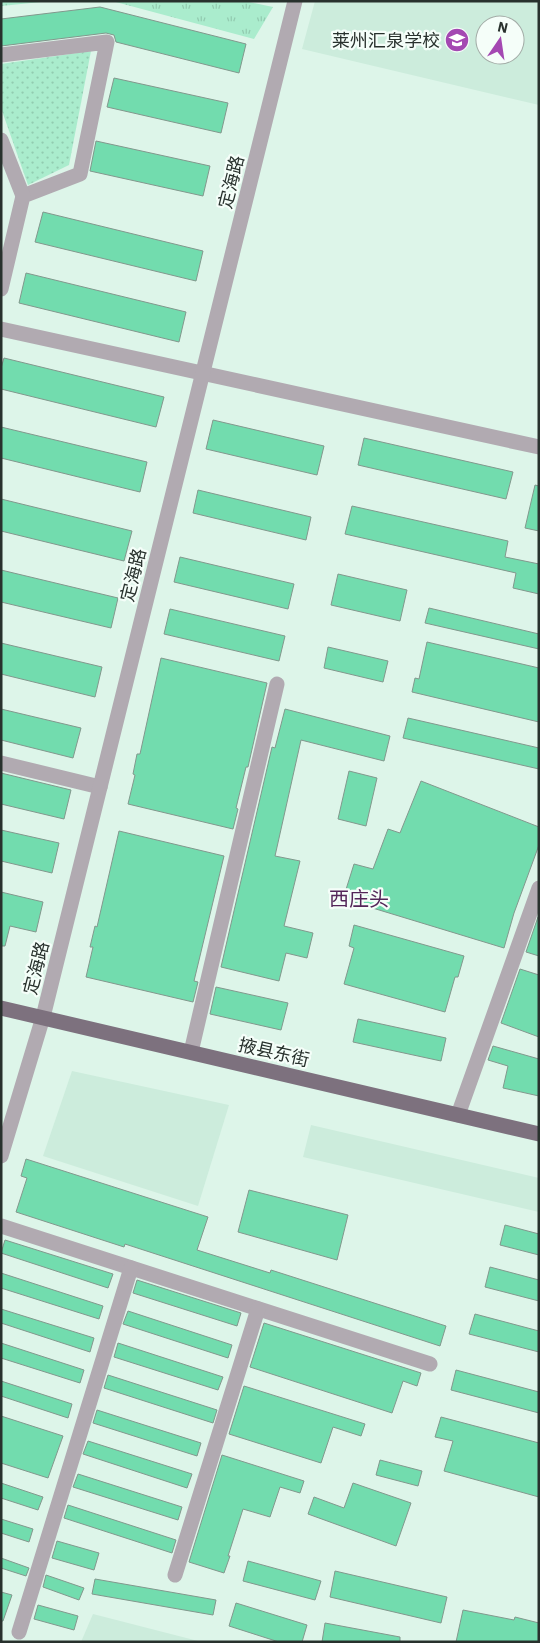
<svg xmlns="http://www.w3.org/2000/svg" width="540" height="1643" font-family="'IBM Plex Sans','Noto Sans SC',sans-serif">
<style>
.built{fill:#ccecdc;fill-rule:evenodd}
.grass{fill:url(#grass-tufts)}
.park{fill:url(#park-dots)}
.building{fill:#72dcae;stroke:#82988d}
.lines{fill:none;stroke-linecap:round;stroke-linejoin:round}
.minor{stroke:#b1aab1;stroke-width:15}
.major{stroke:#7d717e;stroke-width:15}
.labels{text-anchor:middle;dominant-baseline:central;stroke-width:4.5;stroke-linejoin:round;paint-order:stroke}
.poi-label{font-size:18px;fill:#28312d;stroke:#f5fef9;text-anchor:end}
.street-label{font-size:18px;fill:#28312d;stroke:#f5fef9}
.quarter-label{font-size:20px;fill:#532659;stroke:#f5fef9}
</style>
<defs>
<pattern id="grass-tufts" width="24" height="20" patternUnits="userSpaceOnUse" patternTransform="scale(1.25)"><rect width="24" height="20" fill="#aaeccd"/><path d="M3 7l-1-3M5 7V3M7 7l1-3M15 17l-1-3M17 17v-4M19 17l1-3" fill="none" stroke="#92cbb0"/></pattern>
<pattern id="park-dots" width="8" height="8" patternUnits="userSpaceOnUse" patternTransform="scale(1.25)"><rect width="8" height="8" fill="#aaeccd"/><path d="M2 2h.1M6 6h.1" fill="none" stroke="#92cbb0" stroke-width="1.8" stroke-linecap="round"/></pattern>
</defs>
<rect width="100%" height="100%" fill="#ddf5e9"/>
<g class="built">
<path d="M 315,1 L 539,1 L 539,105 L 302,49 ZM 485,25 L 515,25 L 515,55 L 485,55 Z"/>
<polygon points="72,1071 229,1105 198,1206 43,1156"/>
<polygon points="311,1125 539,1178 539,1212 303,1157"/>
<polygon points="93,1614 202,1642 81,1642"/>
</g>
<g class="grass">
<polygon points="1,1 51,1 1,6"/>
<polygon points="112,1 244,1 273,7 254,39"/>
</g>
<polygon class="park" points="91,51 69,165 28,185 1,108 1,64"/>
<g class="building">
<polygon points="100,7 246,44 239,73 116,42 114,35 106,33 1,46 1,19"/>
<polygon points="114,78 228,103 221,133 107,107"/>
<polygon points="96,141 210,166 203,196 90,171"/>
<polygon points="43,212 203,251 196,281 35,242"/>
<polygon points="26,273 186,312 179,342 19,303"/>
<polygon points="4,358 164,397 156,427 1,389 1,368"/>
<polygon points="213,420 324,446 317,475 206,449"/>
<polygon points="1,427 147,462 140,492 1,458"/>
<polygon points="364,438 513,472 506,499 358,465"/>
<polygon points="535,485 539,486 539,531 525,528"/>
<polygon points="198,490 311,517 306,540 193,513"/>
<polygon points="1,499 132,531 124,561 1,531"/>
<polygon points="352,506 508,541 505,557 539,564 539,594 513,588 516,573 345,534"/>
<polygon points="180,557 294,584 288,609 174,582"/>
<polygon points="1,570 118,598 111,628 1,602"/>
<polygon points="338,574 407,590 400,621 331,605"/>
<polygon points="429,608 539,634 539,649 425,623"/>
<polygon points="170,609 285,636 279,661 164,634"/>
<polygon points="427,642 539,668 539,722 412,692 415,678 419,679"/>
<polygon points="1,643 102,667 95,697 1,674"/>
<polygon points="328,647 388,661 383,682 324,668"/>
<polygon points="161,658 267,683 248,767 246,767 236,808 238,809 233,829 128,804 135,775 133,774 137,754 140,754"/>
<polygon points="1,709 81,728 73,758 1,740"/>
<polygon points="285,709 390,736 384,761 301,740 275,856 300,861 284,926 313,933 307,958 286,953 279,981 221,967 272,747 275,748"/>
<polygon points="408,718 539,748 539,769 403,738"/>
<polygon points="349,771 377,778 366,826 338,819"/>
<polygon points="1,773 71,790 64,819 1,804"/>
<polygon points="421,781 539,827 539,845 514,913 504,948 343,899 354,864 373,869 388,829 400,833"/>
<polygon points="1,830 59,843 52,873 1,861"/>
<polygon points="119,831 224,856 194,981 198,982 193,1002 86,977 93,947 90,947 95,926 97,927"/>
<polygon points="1,892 43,902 36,932 10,926 5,946 1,946"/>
<polygon points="538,917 539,917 539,956 526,952"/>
<polygon points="354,925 464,956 458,977 455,977 445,1012 344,984 354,948 349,946"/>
<polygon points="520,969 539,975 539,1037 501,1023"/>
<polygon points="216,987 288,1003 281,1030 210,1014"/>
<polygon points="358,1019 446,1038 441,1061 353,1042"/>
<polygon points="493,1046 539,1059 539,1096 503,1088 508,1066 488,1060"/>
<polygon points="26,1159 208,1217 197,1250 270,1273 271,1270 446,1326 440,1346 125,1244 124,1247 16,1212 27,1178 21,1176"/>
<polygon points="249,1190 348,1215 337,1260 238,1232"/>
<polygon points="505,1225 539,1234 539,1255 500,1245"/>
<polygon points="5,1240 113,1274 108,1288 1,1253"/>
<polygon points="490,1267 539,1280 539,1301 485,1287"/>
<polygon points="1,1273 103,1306 99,1319 1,1288"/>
<polygon points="137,1280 241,1313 237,1326 133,1293"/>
<polygon points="1,1309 94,1338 90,1352 1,1323"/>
<polygon points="128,1311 232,1345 228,1358 123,1324"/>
<polygon points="475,1314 539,1331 539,1352 469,1334"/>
<polygon points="264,1323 421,1373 417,1386 403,1381 392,1413 250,1367"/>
<polygon points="1,1343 84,1370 80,1383 1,1358"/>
<polygon points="118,1343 223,1377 218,1390 114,1357"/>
<polygon points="456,1370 539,1392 539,1413 451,1390"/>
<polygon points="108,1375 217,1410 213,1423 104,1388"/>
<polygon points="1,1381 72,1404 68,1418 1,1396"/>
<polygon points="244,1386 365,1424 361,1436 333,1427 321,1463 229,1434"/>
<polygon points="97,1410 201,1443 197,1456 93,1423"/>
<polygon points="1,1416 63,1436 48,1478 1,1463"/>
<polygon points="441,1417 539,1443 539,1497 444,1471 453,1441 435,1437"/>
<polygon points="88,1441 192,1474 187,1488 83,1454"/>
<polygon points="222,1455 304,1481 300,1493 280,1487 270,1517 243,1509 228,1556 230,1556 224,1573 189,1562"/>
<polygon points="380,1460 422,1471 418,1486 376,1475"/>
<polygon points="78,1474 182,1507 178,1520 73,1487"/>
<polygon points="1,1483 43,1497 38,1510 1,1498"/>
<polygon points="353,1483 411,1503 396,1546 308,1514 314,1497 344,1508"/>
<polygon points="68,1505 176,1540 172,1553 64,1518"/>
<polygon points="1,1519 33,1529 29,1542 1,1533"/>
<polygon points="57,1541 99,1553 94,1570 52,1558"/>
<polygon points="1,1558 29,1568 26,1576 1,1568"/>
<polygon points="248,1561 321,1581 315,1600 243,1581"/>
<polygon points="335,1571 447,1597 441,1623 330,1597"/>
<polygon points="46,1575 84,1588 79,1600 43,1587"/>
<polygon points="95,1579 216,1600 213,1615 92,1594"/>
<polygon points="1,1592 12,1595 3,1621 1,1621"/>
<polygon points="236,1603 307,1625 302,1642 279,1642 229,1626"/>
<polygon points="38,1605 78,1616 74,1630 34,1619"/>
<polygon points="463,1610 514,1620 515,1617 539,1623 539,1642 456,1642"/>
<polygon points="325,1623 400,1637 400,1642 322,1642"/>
</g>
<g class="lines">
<g class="minor">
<polyline points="1,55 107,42 80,174 23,196 1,289"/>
<polyline points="1,140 23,196"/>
<polyline points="1,329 539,447"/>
<polyline points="1,763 100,787"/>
<polyline points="191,1052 277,684"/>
<polyline points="458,1115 539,888"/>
<polyline points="1,1156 43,1017 295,1"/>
<polyline points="1,1226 430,1364"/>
<polyline points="175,1575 258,1309"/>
<polyline points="19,1632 131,1268"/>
</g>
<polyline class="major" points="1,1008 539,1134"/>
</g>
<defs>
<g id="school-disc" transform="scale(1.25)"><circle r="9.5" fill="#a448b2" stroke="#f5fef9"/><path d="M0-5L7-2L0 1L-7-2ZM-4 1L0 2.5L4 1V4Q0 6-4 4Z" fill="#fff"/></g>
</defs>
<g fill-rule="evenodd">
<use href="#school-disc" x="457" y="40"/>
</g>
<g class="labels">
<g class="poi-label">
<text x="440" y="40">莱州汇泉学校</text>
</g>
<g class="street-label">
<text transform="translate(231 182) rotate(-76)">定海路</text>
<text transform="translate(133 575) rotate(-76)">定海路</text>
<text transform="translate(36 968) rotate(-76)">定海路</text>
<text transform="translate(274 1052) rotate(13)">掖县东街</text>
</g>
<g class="quarter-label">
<text x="359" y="898">西庄头</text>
</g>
</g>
<rect width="540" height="1643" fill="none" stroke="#28312d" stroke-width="5"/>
<g transform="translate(500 40) rotate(13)"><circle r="24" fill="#f5fef9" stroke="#a3aca7"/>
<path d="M0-4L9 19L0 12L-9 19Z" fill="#a448b2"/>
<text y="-8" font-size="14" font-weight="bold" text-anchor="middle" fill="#28312d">N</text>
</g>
</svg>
